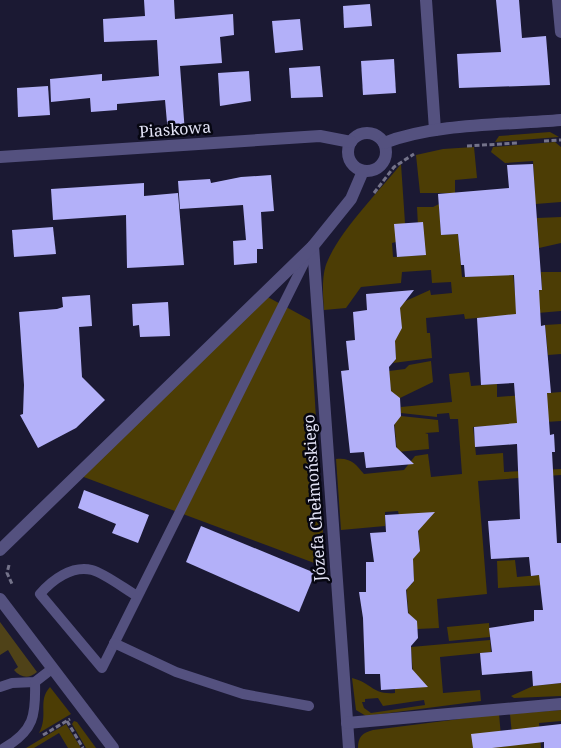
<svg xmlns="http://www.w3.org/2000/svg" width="561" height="748" font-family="'Noto Serif',serif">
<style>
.green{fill:#4c3d05;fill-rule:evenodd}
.forest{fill:#4f4218}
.building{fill:#b3b0f9}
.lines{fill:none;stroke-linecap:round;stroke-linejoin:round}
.path{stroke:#74738a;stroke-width:3;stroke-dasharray:5 2.5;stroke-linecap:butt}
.service{stroke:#54517f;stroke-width:10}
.minor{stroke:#54517f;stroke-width:12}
.labels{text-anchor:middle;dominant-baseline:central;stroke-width:5;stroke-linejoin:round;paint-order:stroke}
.street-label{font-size:16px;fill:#e2e2f5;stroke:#060611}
</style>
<rect width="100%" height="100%" fill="#1b1933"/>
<g class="green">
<polygon points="550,132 559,137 495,142 499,136"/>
<polygon points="555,142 561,147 561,202 510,206 535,194 533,161 505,163 491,152 493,147"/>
<polygon points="474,147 477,178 455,180 455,193 420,193 416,155 443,149"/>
<path d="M 401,164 L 405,223 L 396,242 L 392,243 L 393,257 L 425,255 L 418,226 L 417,207 L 433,207 L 439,204 L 441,235 L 458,234 L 462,277 L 513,274 L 516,304 L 542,289 L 541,272 L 561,272 L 561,311 L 465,319 L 464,314 L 426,318 L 427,333 L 430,333 L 432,358 L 393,363 L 396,359 L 394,333 L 399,304 L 430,290 L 431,295 L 452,293 L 451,282 L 432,283 L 431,270 L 402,272 L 401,283 L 361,287 L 346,308 L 324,310 C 323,295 321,274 328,260 C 341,230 379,191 401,164 Z"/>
<polygon points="561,217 561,243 539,248 537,218"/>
<polygon points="264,295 310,320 325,567 81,476"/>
<polygon points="561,324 561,354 548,355 545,325"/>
<polygon points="431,361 433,382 400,398 391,396 389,371 405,369 409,365"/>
<path d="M 469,372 L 471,386 L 497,384 L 497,397 L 561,392 L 561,421 L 473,427 L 476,455 L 503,453 L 504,472 L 561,469 L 561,475 L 478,481 L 487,594 L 437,599 L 439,628 L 417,629 L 417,621 L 413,618 L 409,618 L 406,585 L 411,585 L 414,581 L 412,555 L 420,551 L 418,526 L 426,522 L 425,516 L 399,515 L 398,511 L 385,512 L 385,526 L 341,530 L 336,459 C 350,457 356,464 364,474 L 404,470 L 415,456 L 428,454 L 431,477 L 462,474 L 458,419 L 450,419 L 449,413 L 437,414 L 437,417 L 401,413 L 401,407 L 452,402 L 449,374 Z"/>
<polygon points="401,416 438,420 439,432 425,433 428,434 429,449 397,452 394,420"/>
<polygon points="515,560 517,577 561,573 561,584 498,588 497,561"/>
<polygon points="489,623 490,637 449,641 447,627"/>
<path d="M 490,640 L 491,652 L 440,657 L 443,693 L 480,690 L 481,701 L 366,716 L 356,710 L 352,678 C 372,683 372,695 395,693 L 395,689 L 418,688 L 421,684 L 417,675 L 413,675 L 411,647 ZM 378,698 L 383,706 L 424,700 L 425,705 L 371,713 L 364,708 L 362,702 L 365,702 L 365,699 Z"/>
<polygon points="561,683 561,696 514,698 511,696 533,686"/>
<path d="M 50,687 L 71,714 L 39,733 C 49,715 37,701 50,687 Z"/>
<path d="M 561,710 L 561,721 L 539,723 L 541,748 L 358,748 C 358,737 362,733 373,730 L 499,714 L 502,747 L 513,745 L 510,714 Z"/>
<polygon points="74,721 77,722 96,748 86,748 72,724"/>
<polygon points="66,724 81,748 68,748 59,733 34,748 26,748"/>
</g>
<path class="forest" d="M 0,622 L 37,672 C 29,679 21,678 14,670 L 18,667 L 8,650 L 0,655 Z"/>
<g class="building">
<polygon points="144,0 174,0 175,19 233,14 234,35 220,37 222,63 180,66 185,133 168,134 165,100 117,104 117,110 91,112 90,98 51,102 50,79 102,74 102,81 159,76 157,40 104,42 103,19 145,16"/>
<polygon points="496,0 519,0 522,38 546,36 550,85 459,88 457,54 501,52"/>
<polygon points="370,4 372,26 344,28 343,6"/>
<polygon points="300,19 303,50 275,53 272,21"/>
<polygon points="394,59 396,93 363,95 361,61"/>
<polygon points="320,66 323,97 291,98 289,68"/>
<polygon points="249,71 251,101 220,106 218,73"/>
<polygon points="48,86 50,115 18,117 17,88"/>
<polygon points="533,164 542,290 539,290 541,326 545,325 551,393 547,393 550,435 554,434 555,452 552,452 557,543 561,543 561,683 533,686 532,671 482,675 480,653 492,652 489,628 534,621 534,610 543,610 539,575 531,576 529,557 491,559 488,521 520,519 517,444 475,447 474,427 517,423 514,383 481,385 477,318 516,314 514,275 465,277 464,265 461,265 458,234 441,235 438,194 509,188 507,165"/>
<polygon points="271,175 274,211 261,212 263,249 257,249 257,263 234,265 233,241 246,240 243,205 180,209 178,181 210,179 211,183 241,177"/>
<polygon points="144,183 144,196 178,193 184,265 127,268 126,215 53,220 51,189"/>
<polygon points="423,222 426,255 397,257 394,224"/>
<polygon points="53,227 56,254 14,257 12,230"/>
<polygon points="414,290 400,308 402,328 395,341 396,359 389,367 391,391 400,398 401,416 394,425 396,447 414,464 366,468 364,452 350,453 341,371 349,370 346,341 355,340 353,312 367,310 366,294"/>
<polygon points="90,295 92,326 79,327 82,377 105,400 76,428 38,448 20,415 23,414 24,385 19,312 57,309 63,307 62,297"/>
<polygon points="168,302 170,336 140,337 139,325 133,326 132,304"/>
<polygon points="84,490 149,515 138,543 112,533 116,524 78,508"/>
<polygon points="435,512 418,531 420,551 413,559 414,581 406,590 408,613 417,621 418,638 411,646 412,669 428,687 381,690 380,674 365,674 363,618 359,592 366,592 366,562 374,562 370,533 386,532 385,515"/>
<polygon points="201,526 315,573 299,612 186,562"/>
<polygon points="561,724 561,748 544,748 544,742 492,748 473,748 471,734"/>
</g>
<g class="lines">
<g class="path">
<polyline points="544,141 561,140"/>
<polyline points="467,146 518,143"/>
<polyline points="374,193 394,167 414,154"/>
<polyline points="9,565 7,573 12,584"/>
<polyline points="67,721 83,748"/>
<polyline points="43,735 70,719"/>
</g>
<g class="service">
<path d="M 137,596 C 125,589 104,573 92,570 C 72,565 52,580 40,594 L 102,668 L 310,251"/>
<polyline points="114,643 176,672 243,694 309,706"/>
<polyline points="0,687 12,683 35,682 53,668"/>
<path d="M 4,748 C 34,731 36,715 35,682"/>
</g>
<g class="minor">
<polyline points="426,0 435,130"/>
<polyline points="558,0 561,32"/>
<circle cx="367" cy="152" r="19"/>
<path d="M 384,143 C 435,123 506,125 561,120"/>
<polyline points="0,157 320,136 351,142"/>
<polyline points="313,246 349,748"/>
<polyline points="0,550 313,246 351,199 363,171"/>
<polyline points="0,599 113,748"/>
<polyline points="347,723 561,704"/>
</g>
</g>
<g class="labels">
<g class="street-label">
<text transform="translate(175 129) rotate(-4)">Piaskowa</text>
<text transform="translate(314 498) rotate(-94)">Józefa Chełmońskiego</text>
</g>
</g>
</svg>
